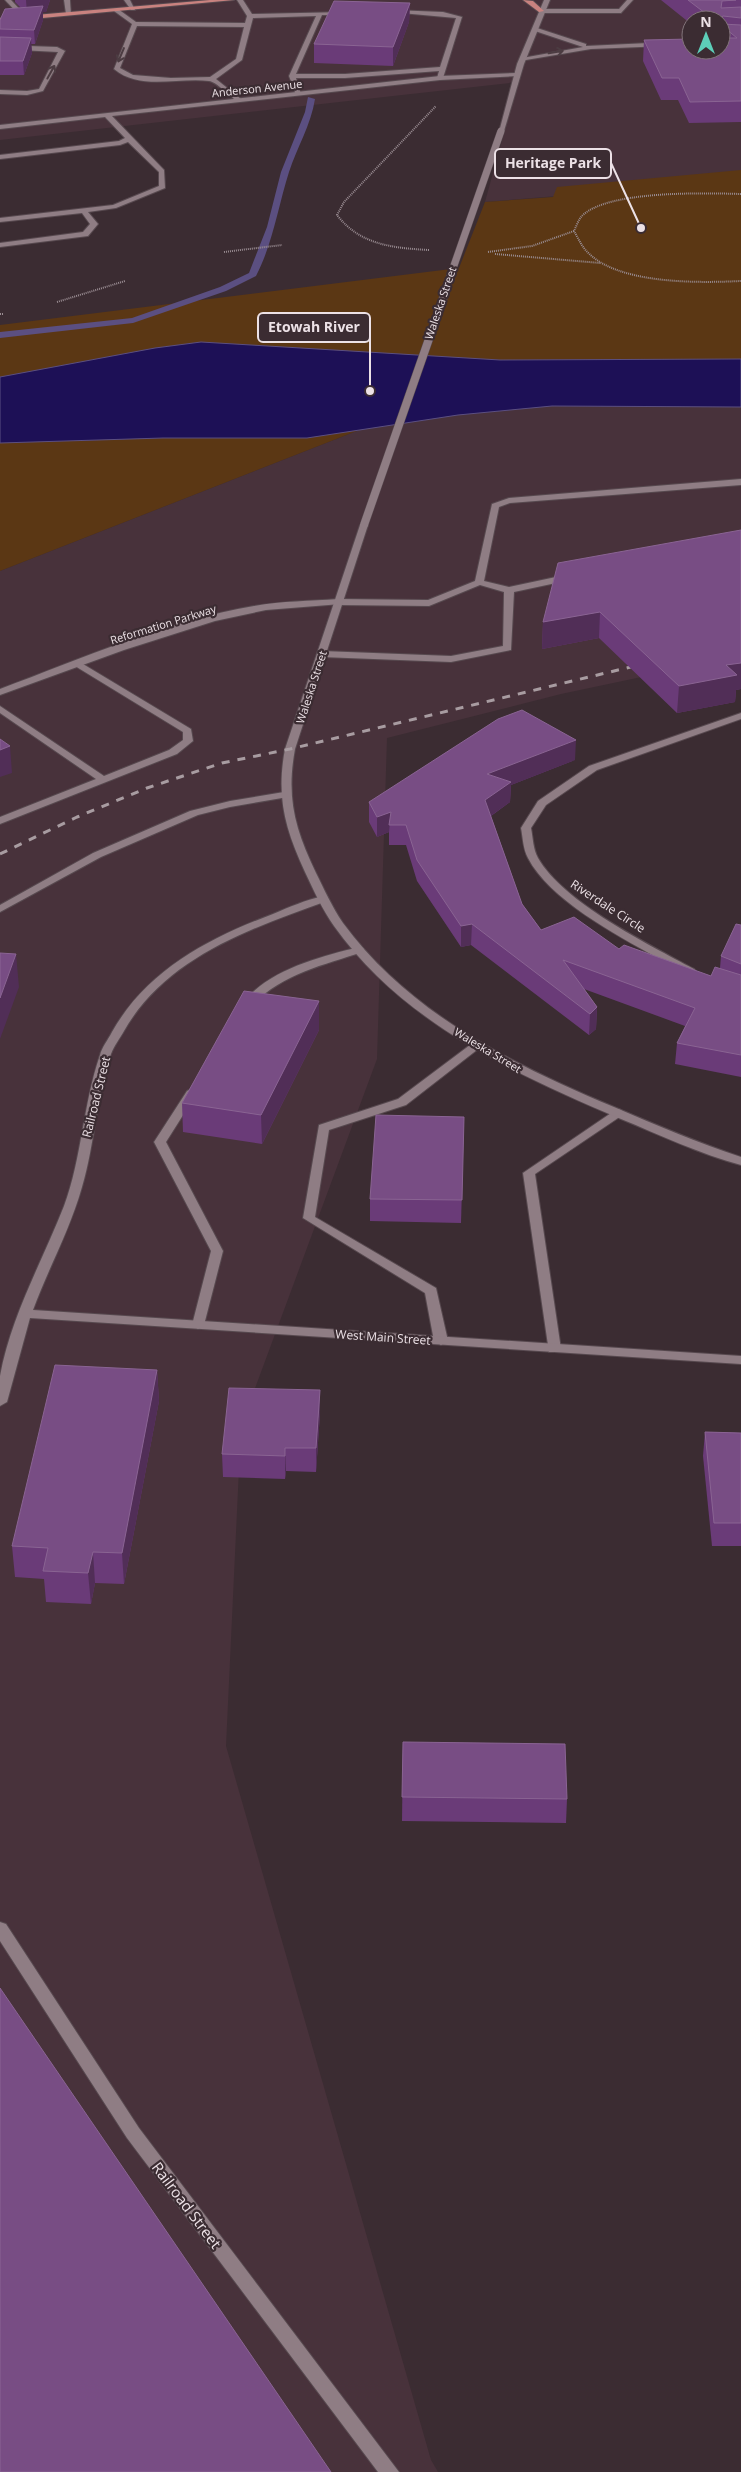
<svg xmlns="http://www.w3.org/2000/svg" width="741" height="2472" font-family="'Open Sans',sans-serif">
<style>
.built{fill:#48323b;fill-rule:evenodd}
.green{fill:#5b3714}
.water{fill:#1d1056;stroke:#5b4f81}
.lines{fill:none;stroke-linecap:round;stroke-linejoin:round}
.stream{fill:#5b4f81;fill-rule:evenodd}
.lane-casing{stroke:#57494f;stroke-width:2}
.street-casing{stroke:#57494f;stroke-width:2}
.secondary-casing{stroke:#57494f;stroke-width:2}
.primary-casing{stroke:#57494f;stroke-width:2}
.path{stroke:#9a8d93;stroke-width:2;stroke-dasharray:1 1;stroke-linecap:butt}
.lane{fill:#8f7d84;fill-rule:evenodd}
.street{fill:#8f7d84;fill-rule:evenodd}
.secondary{fill:#8f7d84;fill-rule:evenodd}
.primary{fill:#c9827f;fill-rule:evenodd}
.rail-far1{stroke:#a89ca1;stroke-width:2.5;stroke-dasharray:5.5 5.5;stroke-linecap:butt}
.rail{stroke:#a89ca1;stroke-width:3;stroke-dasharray:8 8;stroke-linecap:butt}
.secondary-bridge-far1-casing{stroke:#57494f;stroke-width:8;stroke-linecap:butt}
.secondary-bridge-casing{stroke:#57494f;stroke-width:9;stroke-linecap:butt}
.secondary-bridge-far1{stroke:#8f7d84;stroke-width:7}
.secondary-bridge{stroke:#8f7d84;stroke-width:8}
.wall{fill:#6a3b78}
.shaded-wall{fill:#512e57}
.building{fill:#784d84;stroke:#8a6493}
.oneway{stroke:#4c3c42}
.labels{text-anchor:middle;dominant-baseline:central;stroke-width:4.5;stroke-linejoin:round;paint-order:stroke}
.far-street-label{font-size:11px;fill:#ece1e6;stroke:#3b2c32}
.street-label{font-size:12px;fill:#ece1e6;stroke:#3b2c32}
.near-street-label{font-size:15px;fill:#ece1e6;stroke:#3b2c32}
.leader{fill:none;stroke:#ece1e6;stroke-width:2}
.callout-dot{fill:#ece1e6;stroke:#3b2c32;stroke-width:2}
.callout{fill:#3b2c32;stroke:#ece1e6;stroke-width:2}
.callout-label{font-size:14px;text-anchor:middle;font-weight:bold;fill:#ece1e6}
</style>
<rect width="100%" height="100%" fill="#3b2c32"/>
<g class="built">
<path d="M 0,0 L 741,0 L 741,181 L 485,202 L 518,82 L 0,140 ZM 691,20 L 721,20 L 721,50 L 691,50 Z"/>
<polygon points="741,395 741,656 561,694 387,738 377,1059 241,1426 226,1746 431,2460 438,2472 0,2472 0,571 405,412"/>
</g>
<polygon class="green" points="741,170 741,395 405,412 0,571 0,325 459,268 485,202 553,197 557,187"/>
<polygon class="water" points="201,342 500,360 741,359 741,407 552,406 458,415 307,438 163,438 0,443 0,377 155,348"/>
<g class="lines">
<path class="stream" d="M 308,97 L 315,99 C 311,125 297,147 289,172 C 278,207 273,243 256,276 L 226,291 L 133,323 L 0,338 L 0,332 L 132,318 L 220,287 L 249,273 L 267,227 L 281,172 L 305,112 Z"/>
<g class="lane-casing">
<g id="lane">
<polygon points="5,0 11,0 27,17 27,19 23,19"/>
<polygon points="64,0 70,0 71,15 66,14"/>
<polygon points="124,0 130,0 135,10 131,10"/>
<path d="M 237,0 L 243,0 L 252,14 L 345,12 L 343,15 L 322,15 L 296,74 L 345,74 L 440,67 L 456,18 L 390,12 L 393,10 L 443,12 L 462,17 L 443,78 L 440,80 L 437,78 L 439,71 L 345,78 L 296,78 L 301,94 L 296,95 L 289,76 L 316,16 L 253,18 L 242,60 L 216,79 L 241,99 L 241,101 L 237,101 C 229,96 217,82 209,81 C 178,77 140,91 114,69 L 132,24 L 114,11 L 114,9 L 118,9 L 136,22 L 245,23 L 247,16 ZM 137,26 L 244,27 L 236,59 L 210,77 L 171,78 L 133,75 L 120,68 Z"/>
<polygon points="627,0 633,0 621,13 541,13 538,11 541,9 619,9"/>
<polygon points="534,27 586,44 586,46 691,41 691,45 591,49 520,61 522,58 583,47 532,30"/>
<polygon points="0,45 57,47 65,51 43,91 27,95 0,94 0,90 27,91 39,89 58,52 0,49"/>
<polygon points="741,479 741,485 510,503 499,507 484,581 509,587 570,574 574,577 570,580 514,592 511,650 451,662 322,657 317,654 322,651 451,656 503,646 504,592 480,585 429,606 338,605 333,602 338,599 428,600 475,581 492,504 509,498"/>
<polygon points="78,661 191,729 193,741 177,754 0,824 0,817 96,779 0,713 0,706 104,776 169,750 183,740 183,732 75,666 73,664"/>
<polygon points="284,792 288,793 288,797 230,807 198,815 101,857 0,912 0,905 93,853 190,811 230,801"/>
<path d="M 359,947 L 363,948 L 364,950 L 363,952 C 323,965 279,975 251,1007 L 243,1007 L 241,1005 C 267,970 319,957 359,947 Z"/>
<polygon points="478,1041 484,1044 482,1046 406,1105 329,1130 315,1217 436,1288 448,1341 441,1345 434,1341 425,1293 303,1218 319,1125 398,1099 474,1042"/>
<polygon points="191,1089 197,1093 166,1142 223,1251 204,1325 198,1329 192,1325 211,1251 154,1142 187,1091"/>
<polygon points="617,1109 621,1110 623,1113 621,1116 535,1174 561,1349 559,1352 549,1352 523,1173"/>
</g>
</g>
<g class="street-casing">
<g id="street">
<polygon points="516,73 518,76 440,80 112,116 164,170 165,188 116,208 88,212 98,224 88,236 0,247 0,243 83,232 90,224 82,213 0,222 0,218 113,205 159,186 159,172 128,142 120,145 0,159 0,155 119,141 125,138 105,117 0,129 0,125 440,76"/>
<path d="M 338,599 L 343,602 L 341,604 L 266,610 L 215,621 L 124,650 L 0,695 L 0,689 C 83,658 167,621 254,606 C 282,601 310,601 338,599 Z"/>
<path d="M 741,713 L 741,719 L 597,770 L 546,805 L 531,828 C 533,838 533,849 538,858 C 564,903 648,944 694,969 L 696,971 L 690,974 C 678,971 667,963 656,957 C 616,935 549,899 528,858 C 523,849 523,838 521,828 L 538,801 L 589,766 Z"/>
<path d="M 323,896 L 328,899 L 327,901 C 252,928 166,957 124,1031 C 120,1038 114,1046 111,1054 C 96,1097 95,1144 82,1187 C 70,1230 48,1269 33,1310 L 741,1356 L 741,1364 L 30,1318 L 7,1402 L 0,1406 C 0,1397 0,1386 0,1376 C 11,1316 42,1262 64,1206 C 82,1158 83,1104 100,1055 C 102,1047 108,1040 112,1032 C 147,970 209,938 273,914 C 289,907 306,900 323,896 Z"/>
<polygon points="0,1922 6,1924 139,2128 399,2472 378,2472 127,2138 0,1941"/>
</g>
</g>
<g class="secondary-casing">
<g id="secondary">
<polygon points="544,0 550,0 524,64 504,131 499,132 517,64"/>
<path d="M 364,522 L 368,525 L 295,749 C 286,798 295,829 316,873 C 324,889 332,907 343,923 C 409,1013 513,1065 614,1107 C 656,1125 698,1143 741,1157 L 741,1165 C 700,1154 660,1135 621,1119 C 515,1074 402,1022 334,926 C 322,909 314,891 305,872 C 285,829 276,797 285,749 L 360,525 Z"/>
</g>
</g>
<g class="primary-casing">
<g id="primary">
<polygon points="210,0 234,0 0,22 0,18"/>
<polygon points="523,0 533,1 544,11 539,12"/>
</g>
</g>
<g class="path">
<path d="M 741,194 C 705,193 605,190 581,217 C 578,221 576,227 574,231 C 577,236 580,243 584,248 C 612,285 699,283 741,281"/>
<path d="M 429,250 C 393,248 360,245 337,215 L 344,202 L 436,106"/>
<polyline points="224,252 282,245"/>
<polyline points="488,252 532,246 574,231"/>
<polyline points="495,254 600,263"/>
<polyline points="57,302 125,281"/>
<polyline points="0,314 4,314"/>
</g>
<use href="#lane" class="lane"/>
<use href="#street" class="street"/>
<use href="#secondary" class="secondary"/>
<use href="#primary" class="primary"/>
<polyline class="rail-far1" points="639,665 643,664"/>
<polyline class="rail" points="0,854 77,817 147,788 222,763 290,749 643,664"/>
<g class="secondary-bridge-far1-casing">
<polyline id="secondary-bridge-far1" points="444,294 501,131"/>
</g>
<g class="secondary-bridge-casing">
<polyline id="secondary-bridge" points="364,525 445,293"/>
</g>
<use href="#secondary-bridge-far1" class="secondary-bridge-far1"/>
<use href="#secondary-bridge" class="secondary-bridge"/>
</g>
<g class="wall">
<polygon points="15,0 50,0 46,12 43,12 43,20 35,44 31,44 32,53 24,75 0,75 0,20 21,8 15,2"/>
<polygon points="661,0 741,0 741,122 689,123 678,100 661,100 643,61 644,40 721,50 721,20 691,20 691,24"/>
<polygon points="410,3 409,22 393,66 314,63 314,44"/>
<polygon points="741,530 741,689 736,690 735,702 677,713 599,638 542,649 543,622"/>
<polygon points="575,760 511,785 510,802 491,816 522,904 541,930 619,949 711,976 720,968 721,956 741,925 741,1077 675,1064 677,1043 685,1026 584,989 597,1007 596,1029 589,1035 471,945 461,947 417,881 406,845 389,845 389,832 377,837 369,822 369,802"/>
<polygon points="319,1001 319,1030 262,1144 183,1132 182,1103"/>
<polygon points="464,1117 461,1223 370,1221 370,1199"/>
<polygon points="157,1370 159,1401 124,1584 95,1583 91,1604 46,1602 44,1579 15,1577 12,1546"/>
<polygon points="320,1390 320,1413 316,1472 286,1471 285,1479 223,1477 222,1454"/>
<polygon points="705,1432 741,1433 741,1546 712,1546 703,1456"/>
<polygon points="403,1742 567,1799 566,1823 402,1821"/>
</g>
<g class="shaded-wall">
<polygon points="26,0 50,0 46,12 43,12 43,20 35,44 34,30 27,14"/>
<polygon points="410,3 409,22 393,66 393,47"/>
<polygon points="31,38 32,53 24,75 23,61"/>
<polygon points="600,612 599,638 542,649 543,622"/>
<polygon points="741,663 741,689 736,690 735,702 677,713 679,686 726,665"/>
<polygon points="576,740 575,760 511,785 510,802 485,820 485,800 487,774"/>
<polygon points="10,746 12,773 0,777 0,750"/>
<polygon points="391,812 389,832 377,837 377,817"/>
<polygon points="472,924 471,945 461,947 461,926"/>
<polygon points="16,954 19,987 0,1039 0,998"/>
<polygon points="319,1001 319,1030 262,1144 261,1115"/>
<polygon points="597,1007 596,1029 589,1035 590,1014"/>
<polygon points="157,1370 159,1401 124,1584 122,1553"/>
<polygon points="320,1390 320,1413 316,1472 316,1448"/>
<polygon points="285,1448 286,1471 285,1479"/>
<polygon points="93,1552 95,1583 91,1604 88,1573"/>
</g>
<g class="building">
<polygon points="688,0 736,0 722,1 721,8 741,7 741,18 723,16 720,18 721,20 714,20"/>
<polygon points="334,1 410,3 393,47 314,44"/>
<polygon points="43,6 34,30 0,29 0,20 5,9"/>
<polygon points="721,20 722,24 741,25 741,101 690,102 679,78 662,78 644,40 691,39 691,50 721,50 721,38 737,38 721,25"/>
<polygon points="0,37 31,38 23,61 0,61"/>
<polygon points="741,530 741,663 726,665 737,675 679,686 600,612 543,622 558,563"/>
<polygon points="522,710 576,740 487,774 511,782 485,800 522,904 541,930 574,917 619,949 624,945 711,976 715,967 741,975 741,1055 677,1043 695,1008 563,960 597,1007 590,1014 472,924 461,926 417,860 406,825 389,825 391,812 377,817 369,802 498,719"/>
<polygon points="0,739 10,746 0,750"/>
<polygon points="736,924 741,925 741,964 721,956"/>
<polygon points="0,953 16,954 0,998"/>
<polygon points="244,991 319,1001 261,1115 182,1103"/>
<polygon points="376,1115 464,1117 462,1200 370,1199"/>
<polygon points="55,1365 157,1370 122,1553 93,1552 88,1573 43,1571 48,1548 12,1546"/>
<polygon points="229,1388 320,1390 316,1448 285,1448 285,1456 222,1454"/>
<polygon points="705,1432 741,1433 741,1523 714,1523"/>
<polygon points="403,1742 565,1744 567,1799 402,1797"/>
<polygon points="0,1988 331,2472 0,2472"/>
</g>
<defs><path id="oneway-shaft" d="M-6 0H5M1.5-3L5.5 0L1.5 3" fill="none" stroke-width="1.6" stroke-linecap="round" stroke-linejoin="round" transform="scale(1.25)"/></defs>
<g class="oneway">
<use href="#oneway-shaft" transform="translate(556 52) rotate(-10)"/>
<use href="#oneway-shaft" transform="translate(121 55) rotate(113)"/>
<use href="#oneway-shaft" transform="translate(51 72) rotate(-61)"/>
</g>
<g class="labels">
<g class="far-street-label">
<text transform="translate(257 88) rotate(-6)">Anderson Avenue</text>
<text transform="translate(440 303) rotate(-71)">Waleska Street</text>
<text transform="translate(163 624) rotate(-17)">Reformation Parkway</text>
<text transform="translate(311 687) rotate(-72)">Waleska Street</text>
<text transform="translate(488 1050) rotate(31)">Waleska Street</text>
</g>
<g class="street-label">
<text transform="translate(608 906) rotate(33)">Riverdale Circle</text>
<text transform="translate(96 1097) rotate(-76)">Railroad Street</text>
<text transform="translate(383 1337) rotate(4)">West Main Street</text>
</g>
<g class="near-street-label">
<text transform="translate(187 2205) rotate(53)">Railroad Street</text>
</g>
</g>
<path class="leader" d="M641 228L611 163M370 391L370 327"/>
<g class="callout-dot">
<circle cx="641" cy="228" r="5"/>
<circle cx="370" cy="391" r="5"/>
</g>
<g class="callout">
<rect x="495" y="149" width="116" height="29" rx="5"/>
<rect x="258" y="313" width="112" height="29" rx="5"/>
</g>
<g class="callout-label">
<text x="553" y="168">Heritage Park</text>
<text x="314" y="332">Etowah River</text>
</g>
<g transform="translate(706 35)"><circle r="24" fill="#3b2c32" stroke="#82747a"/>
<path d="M0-4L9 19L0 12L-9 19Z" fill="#5dceb9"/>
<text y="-8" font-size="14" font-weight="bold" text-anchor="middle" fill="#ece1e6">N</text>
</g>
</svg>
